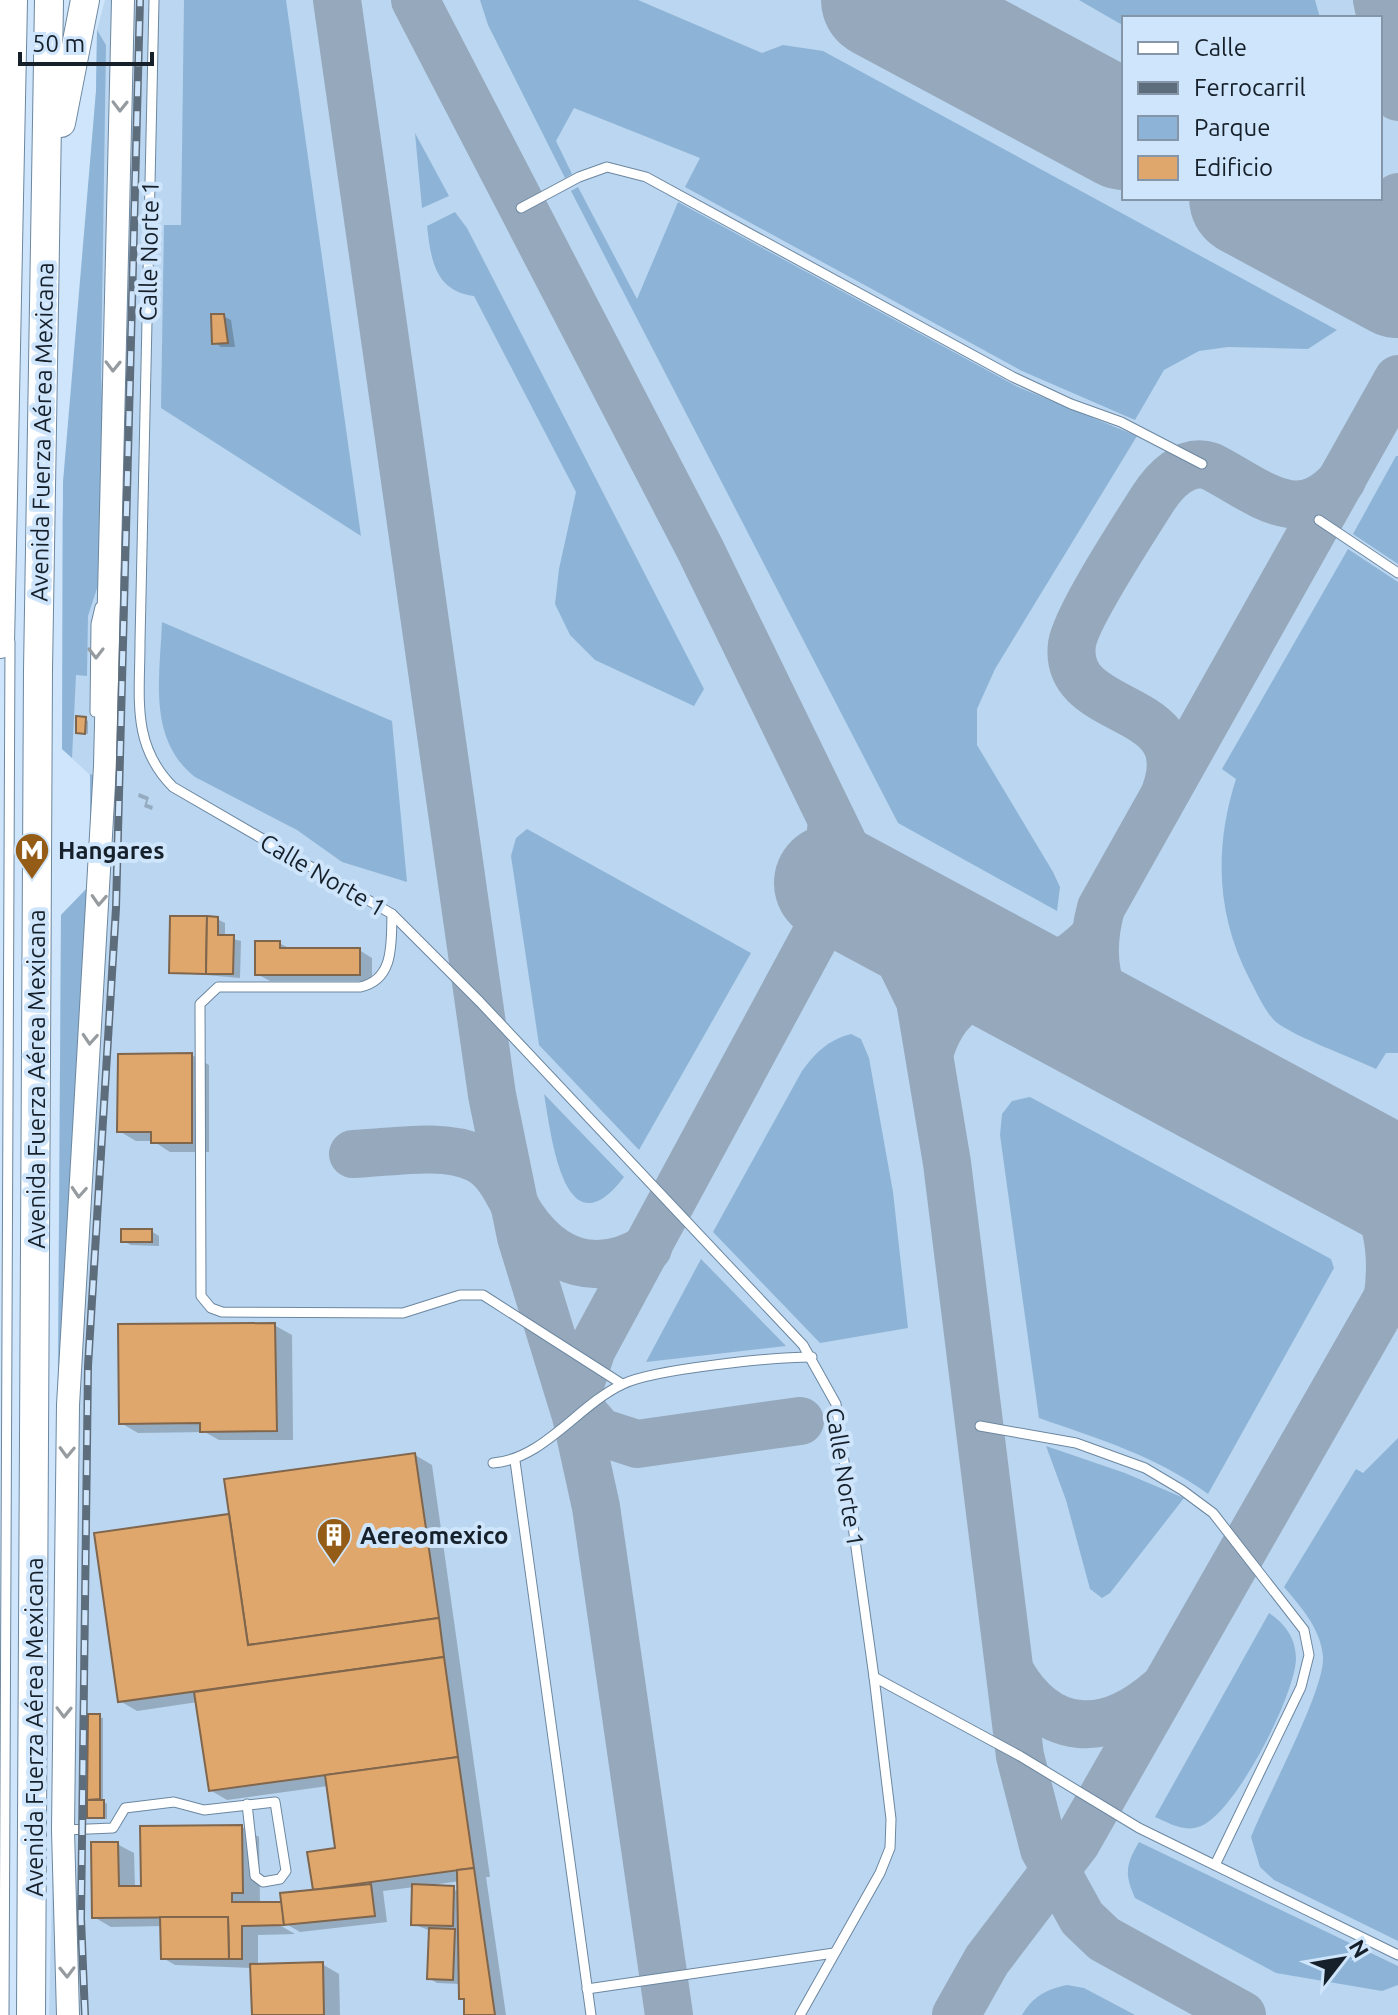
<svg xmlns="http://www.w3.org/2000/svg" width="1398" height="2015" font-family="Ubuntu,sans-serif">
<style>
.built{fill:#bbd6f0;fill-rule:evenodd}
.green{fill:#8db4d7}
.shadow{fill:#0003;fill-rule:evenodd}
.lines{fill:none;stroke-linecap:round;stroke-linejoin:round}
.taxiway{stroke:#96a9bc;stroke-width:48}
.runway{stroke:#96a9bc;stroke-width:118}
.building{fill:#e0a76d;stroke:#7f664d;stroke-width:2}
.service-casing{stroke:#6c87a0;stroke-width:11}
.tertiary-casing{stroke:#6c87a0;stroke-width:24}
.primary-casing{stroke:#6c87a0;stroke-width:30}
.service{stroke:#fff;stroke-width:9}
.tertiary{stroke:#fff;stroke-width:22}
.primary{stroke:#fff;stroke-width:28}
.rail-casing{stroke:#5e6d7c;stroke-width:8}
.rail{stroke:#cee5fb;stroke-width:5;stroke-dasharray:15;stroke-linecap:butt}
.oneway{stroke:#969b9f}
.labels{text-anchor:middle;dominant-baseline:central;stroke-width:8;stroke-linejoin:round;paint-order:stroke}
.street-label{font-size:24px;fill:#16202a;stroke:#cee5fb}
.poi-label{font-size:24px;font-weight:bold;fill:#16202a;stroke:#cee5fb;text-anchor:start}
</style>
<rect width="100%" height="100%" fill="#cee5fb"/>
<path class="built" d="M 105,0 L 1398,0 L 1398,2015 L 49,2015 L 55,1766 L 61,915 L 90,885 L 90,775 L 62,749 L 62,520 L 96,91 L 97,30 ZM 1124,18 L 1380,18 L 1380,198 L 1124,198 Z"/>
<g class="green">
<polygon points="184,0 286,0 361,536 161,408 164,225 181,225"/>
<polygon points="480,0 638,0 762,53 783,45 823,51 1337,330 1308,349 1228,347 1199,351 1164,370 1135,420 1022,371 685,187 700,158 574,108 556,141 572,174 565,178 488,25"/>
<polygon points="1079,0 1315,0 1320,18 1124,18 1124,26"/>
<polygon points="97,30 106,45 101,376 107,495 106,561 88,616 87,676 76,675 72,758 62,749 63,482 96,91"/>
<polygon points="415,133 449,196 422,208"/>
<polygon points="578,187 637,299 678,202 1018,387 1137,436 995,669 977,709 977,745 1053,872 1060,887 1057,911 898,823 571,191"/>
<path d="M 455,212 L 467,228 L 704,689 L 694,706 L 595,660 L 570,635 L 555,604 L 559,569 L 576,492 L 474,296 C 435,291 431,260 427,226 Z"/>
<polygon points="1396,456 1398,456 1398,564 1353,534"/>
<path d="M 1348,549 L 1398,582 L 1398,1053 L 1386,1053 L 1376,1069 C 1353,1058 1293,1036 1276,1022 C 1265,1012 1257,993 1250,980 C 1216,915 1214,848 1236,779 L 1222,769 Z"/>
<path d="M 162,622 L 392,721 L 407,882 L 342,862 L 297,830 L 195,777 C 147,739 160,676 162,622 Z"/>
<polygon points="90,774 102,778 58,1384 61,915 90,885"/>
<polygon points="527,829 751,953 639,1150 539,1045 511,856 516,838"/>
<path d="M 851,1034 L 861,1039 L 869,1058 L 893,1192 L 908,1328 L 820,1343 L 713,1232 L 802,1071 C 816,1052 828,1040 851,1034 Z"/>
<path d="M 544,1094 L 624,1177 C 564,1256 551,1134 544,1094 Z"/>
<path d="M 1030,1097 L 1331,1259 L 1334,1268 L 1208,1494 C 1156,1456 1099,1439 1039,1418 L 1000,1135 L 1002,1114 L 1012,1101 Z"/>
<polygon points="701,1259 786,1346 646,1362"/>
<path d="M 1398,1438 L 1398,1941 L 1274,1880 L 1260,1867 L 1251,1837 C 1266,1798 1325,1690 1323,1657 C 1321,1629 1301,1607 1284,1587 L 1356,1469 L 1363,1473 Z"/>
<polygon points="1046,1446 1125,1473 1184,1498 1110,1593 1102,1598 1090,1589 1066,1500"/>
<path d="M 1269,1613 C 1285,1623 1296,1639 1296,1658 C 1296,1694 1235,1813 1201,1826 C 1185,1833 1169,1823 1155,1817 Z"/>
<path d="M 1139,1842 L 1398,1966 L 1398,1985 L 1382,1991 L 1276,1973 L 1135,1898 C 1124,1874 1126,1864 1139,1842 Z"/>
<path d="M 1067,1985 L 1084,1988 L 1135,2015 L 1022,2015 C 1032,1997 1047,1989 1067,1985 Z"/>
</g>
<g class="shadow">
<polygon points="223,316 231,320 235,347 221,347 214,342"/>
<polygon points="85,719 88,721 88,734 78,732"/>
<polygon points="139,793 149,797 147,804 153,806 152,810 144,807 146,800 138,797"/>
<polygon points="217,919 225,923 225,937 241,941 240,978 171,972"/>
<polygon points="279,943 293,950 359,950 372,958 372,981 270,981 257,974"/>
<polygon points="192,1055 209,1065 209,1152 170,1152 153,1141 136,1141 119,1131"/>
<polygon points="151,1231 159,1236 159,1246 131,1245 123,1241"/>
<polygon points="274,1325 292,1335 293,1440 219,1440 205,1432 138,1433 121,1423"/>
<path d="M 415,1455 L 432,1465 L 490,1877 L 486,1877 L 506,2015 L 466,2015 L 461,1984 L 437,1983 L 429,1978 L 431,1931 L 413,1924 L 414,1887 L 383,1891 L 387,1922 L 300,1932 L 276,1918 L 274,1922 L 295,1934 L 258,1935 L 258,1966 L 322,1964 L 339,1974 L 340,2015 L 254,2015 L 252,1968 L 175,1965 L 163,1958 L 163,1926 L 111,1927 L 94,1917 L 117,1844 L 134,1853 L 135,1888 L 143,1888 L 242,1827 L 259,1837 L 260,1904 L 284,1904 L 315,1892 L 337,1850 L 328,1786 L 227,1800 L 210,1790 L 198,1702 L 137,1711 L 120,1701 L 96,1534 L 232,1516 ZM 460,1881 L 460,1891 L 432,1887 L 432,1885 Z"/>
<polygon points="90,1716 103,1718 103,1801 107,1804 107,1819 89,1817"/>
</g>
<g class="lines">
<g class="taxiway">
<polyline points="337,0 492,1095 521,1237 576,1416 596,1507 669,2015"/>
<polyline points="415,0 700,549 920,1001 947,1163 1020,1756 1044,1849 1082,1918 1104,1939 1242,2015"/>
<polyline points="1377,0 1398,97"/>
<polyline points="1305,228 1379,272 1398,287"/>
<path d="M 1306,228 C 1341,234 1381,236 1398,197"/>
<path d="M 1166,790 C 1198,697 1062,721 1072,644 C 1076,617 1135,527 1152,500 C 1164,481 1185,458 1210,466 C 1258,490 1297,531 1342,480"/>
<path d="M 871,880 L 926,929 L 1008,972 C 1041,980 1071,960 1093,938"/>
<path d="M 930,1051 C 952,983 996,985 1055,1003"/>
<path d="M 1164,1061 C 1107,1020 1082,978 1101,908 L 1398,379"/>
<path d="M 1309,1139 C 1371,1179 1398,1215 1388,1296"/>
<path d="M 353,1154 C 389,1153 442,1142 476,1158 C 500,1169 508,1195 521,1216 C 553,1264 598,1279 648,1248"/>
<polyline points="582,1411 600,1432 637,1444 800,1421"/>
<polyline points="579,1415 580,1385 592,1349 820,927 833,883 831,830"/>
<path d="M 1011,1673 C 1049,1738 1106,1738 1160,1691"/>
<polyline points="956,2015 987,1960 1076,1843 1398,1279"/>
</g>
<g class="runway">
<polyline points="880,0 1124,131"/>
<polyline points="1248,198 1398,279"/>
<polyline points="833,883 1398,1187"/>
</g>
</g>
<g class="building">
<polygon points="211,314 224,314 228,343 212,344"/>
<polygon points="76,716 86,717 85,734 76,733"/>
<polygon points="170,916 207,916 206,974 169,973"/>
<polygon points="207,916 218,917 218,935 234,935 233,974 206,974"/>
<polygon points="255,941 280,941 280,948 360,948 360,975 255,975"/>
<polygon points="192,1053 192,1143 151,1143 151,1132 117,1132 118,1054"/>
<rect x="121" y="1229" width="31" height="13"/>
<polygon points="275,1323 277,1431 200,1432 200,1423 119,1424 118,1324"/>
<polygon points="415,1453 439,1618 248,1645 224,1479"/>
<polygon points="229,1514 248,1645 439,1618 444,1657 118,1702 94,1533"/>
<polygon points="444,1657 458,1757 209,1791 194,1692"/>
<polygon points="88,1714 100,1714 100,1799 87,1800"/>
<polygon points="458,1757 474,1868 313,1890 307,1852 335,1848 325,1775"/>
<rect x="87" y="1800" width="17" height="18"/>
<polygon points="242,1825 243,1893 232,1893 232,1902 282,1902 284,1925 242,1926 242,1959 229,1959 228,1917 92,1918 91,1842 118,1842 119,1886 141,1886 140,1826"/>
<polygon points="474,1868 495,2015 464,2015 464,1999 459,1999 457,1870"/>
<polygon points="371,1884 375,1916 284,1925 280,1893"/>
<polygon points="412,1884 454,1886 453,1926 411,1925"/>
<polygon points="160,1917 228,1917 229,1959 161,1959"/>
<polygon points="429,1928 455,1929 453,1980 427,1979"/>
<polygon points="323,1962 324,2015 252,2015 250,1964"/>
</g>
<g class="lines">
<g class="service-casing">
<g id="service">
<path d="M 154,0 L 140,642 C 140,698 131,745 173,787 L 392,914 L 480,1002 L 803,1345 L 836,1404 L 874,1677"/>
<polyline points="521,208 579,177 607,167 646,177 1013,377 1071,404 1121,422 1202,464"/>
<polyline points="1319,520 1398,573"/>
<polyline points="95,712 96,624 100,607"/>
<path d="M 392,914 C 391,942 395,980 360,987 L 218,987 L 200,1004 L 201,1296 L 211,1308 L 222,1312 L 403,1313 L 460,1295 L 483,1295 L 622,1384"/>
<polyline points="980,1426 1076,1443 1145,1468 1182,1490 1213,1513 1304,1630 1309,1655 1301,1687 1215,1865"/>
<polyline points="515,1461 591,2015"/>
<path d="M 493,1463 C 544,1459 578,1405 623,1384 C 654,1369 775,1357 812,1357"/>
<polyline points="65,1830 113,1828 125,1808 174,1802 204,1810 275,1802 286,1871 280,1879 263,1882 255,1876 247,1804"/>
<polyline points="587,1989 834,1953"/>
<polyline points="4,2015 10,642"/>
<polyline points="800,2015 880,1873 890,1848 891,1819 874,1677 1020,1756 1139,1828 1398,1955"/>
</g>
</g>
<g class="tertiary-casing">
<polyline id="tertiary" points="68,2015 63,1830 68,1405 105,766 123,0"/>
</g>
<g class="primary-casing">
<g id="primary">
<polyline points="61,123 85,0"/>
<polyline points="0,644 13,0"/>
<polyline points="31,2015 38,670 49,0"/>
</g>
</g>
<use href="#service" class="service"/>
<use href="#tertiary" class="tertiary"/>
<use href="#primary" class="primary"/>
<g class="rail-casing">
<polyline id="rail" points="85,2015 81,1919 88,1366 116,908 140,0"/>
</g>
<use href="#rail" class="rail"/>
</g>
<defs><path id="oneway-chevron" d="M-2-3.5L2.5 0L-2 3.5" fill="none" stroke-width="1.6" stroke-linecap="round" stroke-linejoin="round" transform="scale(2)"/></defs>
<g class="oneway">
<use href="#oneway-chevron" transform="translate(120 106) rotate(91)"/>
<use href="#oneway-chevron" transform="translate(113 366) rotate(91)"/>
<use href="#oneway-chevron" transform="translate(96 653) rotate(90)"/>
<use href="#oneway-chevron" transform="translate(99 900) rotate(93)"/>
<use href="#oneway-chevron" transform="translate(90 1039) rotate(94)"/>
<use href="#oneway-chevron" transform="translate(79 1192) rotate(94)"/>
<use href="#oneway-chevron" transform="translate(67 1452) rotate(92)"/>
<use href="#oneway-chevron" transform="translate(64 1712) rotate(91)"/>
<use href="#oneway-chevron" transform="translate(67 1972) rotate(89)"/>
</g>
<defs>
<g id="metro-pin" transform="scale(1.8)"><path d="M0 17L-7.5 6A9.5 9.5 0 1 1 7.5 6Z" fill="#955c17" stroke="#cee5fb"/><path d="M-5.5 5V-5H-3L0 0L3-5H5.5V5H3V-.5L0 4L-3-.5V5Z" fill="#fff"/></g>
<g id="building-pin" transform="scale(1.8)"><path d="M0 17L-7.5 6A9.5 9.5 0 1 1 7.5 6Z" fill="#955c17" stroke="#cee5fb"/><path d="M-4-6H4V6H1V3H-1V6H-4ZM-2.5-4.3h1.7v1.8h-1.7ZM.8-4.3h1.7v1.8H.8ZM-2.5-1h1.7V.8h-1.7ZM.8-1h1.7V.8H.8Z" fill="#fff"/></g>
</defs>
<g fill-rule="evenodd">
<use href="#metro-pin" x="32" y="850"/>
<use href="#building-pin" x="334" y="1535"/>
</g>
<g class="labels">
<g class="street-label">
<text transform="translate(149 251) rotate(-89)">Calle Norte 1</text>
<text transform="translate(42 432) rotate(-89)">Avenida Fuerza Aérea Mexicana</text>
<text transform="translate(323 875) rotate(30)">Calle Norte 1</text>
<text transform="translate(36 1079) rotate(-90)">Avenida Fuerza Aérea Mexicana</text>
<text transform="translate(845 1477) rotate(81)">Calle Norte 1</text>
<text transform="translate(34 1727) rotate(-90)">Avenida Fuerza Aérea Mexicana</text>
</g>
<g class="poi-label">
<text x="58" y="850">Hangares</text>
<text x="360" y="1535">Aereomexico</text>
</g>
</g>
<rect x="1122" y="16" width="260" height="184" fill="#cee5fb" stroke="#8496a7" stroke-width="2"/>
<rect x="1138" y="42" width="40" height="12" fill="#ffffff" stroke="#8496a7" stroke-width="2"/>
<text x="1194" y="56" font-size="24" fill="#16202a">Calle</text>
<rect x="1138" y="82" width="40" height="12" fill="#5e6d7c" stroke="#8496a7" stroke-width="2"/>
<text x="1194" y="96" font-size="24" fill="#16202a">Ferrocarril</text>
<rect x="1138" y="116" width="40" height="24" fill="#8db4d7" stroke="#8496a7" stroke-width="2"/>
<text x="1194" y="136" font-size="24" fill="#16202a">Parque</text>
<rect x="1138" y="156" width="40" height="24" fill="#e0a76d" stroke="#8496a7" stroke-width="2"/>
<text x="1194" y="176" font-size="24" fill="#16202a">Edificio</text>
<g transform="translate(1342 1959) rotate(59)" stroke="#cee5fb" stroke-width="6" paint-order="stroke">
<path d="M0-6L14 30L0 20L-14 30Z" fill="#16202a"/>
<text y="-12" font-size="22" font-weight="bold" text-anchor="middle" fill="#16202a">N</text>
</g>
<path d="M20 52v12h132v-12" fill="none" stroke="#16202a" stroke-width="4"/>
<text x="32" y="52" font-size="24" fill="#16202a" stroke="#cee5fb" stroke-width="6" paint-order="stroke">50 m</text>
</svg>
